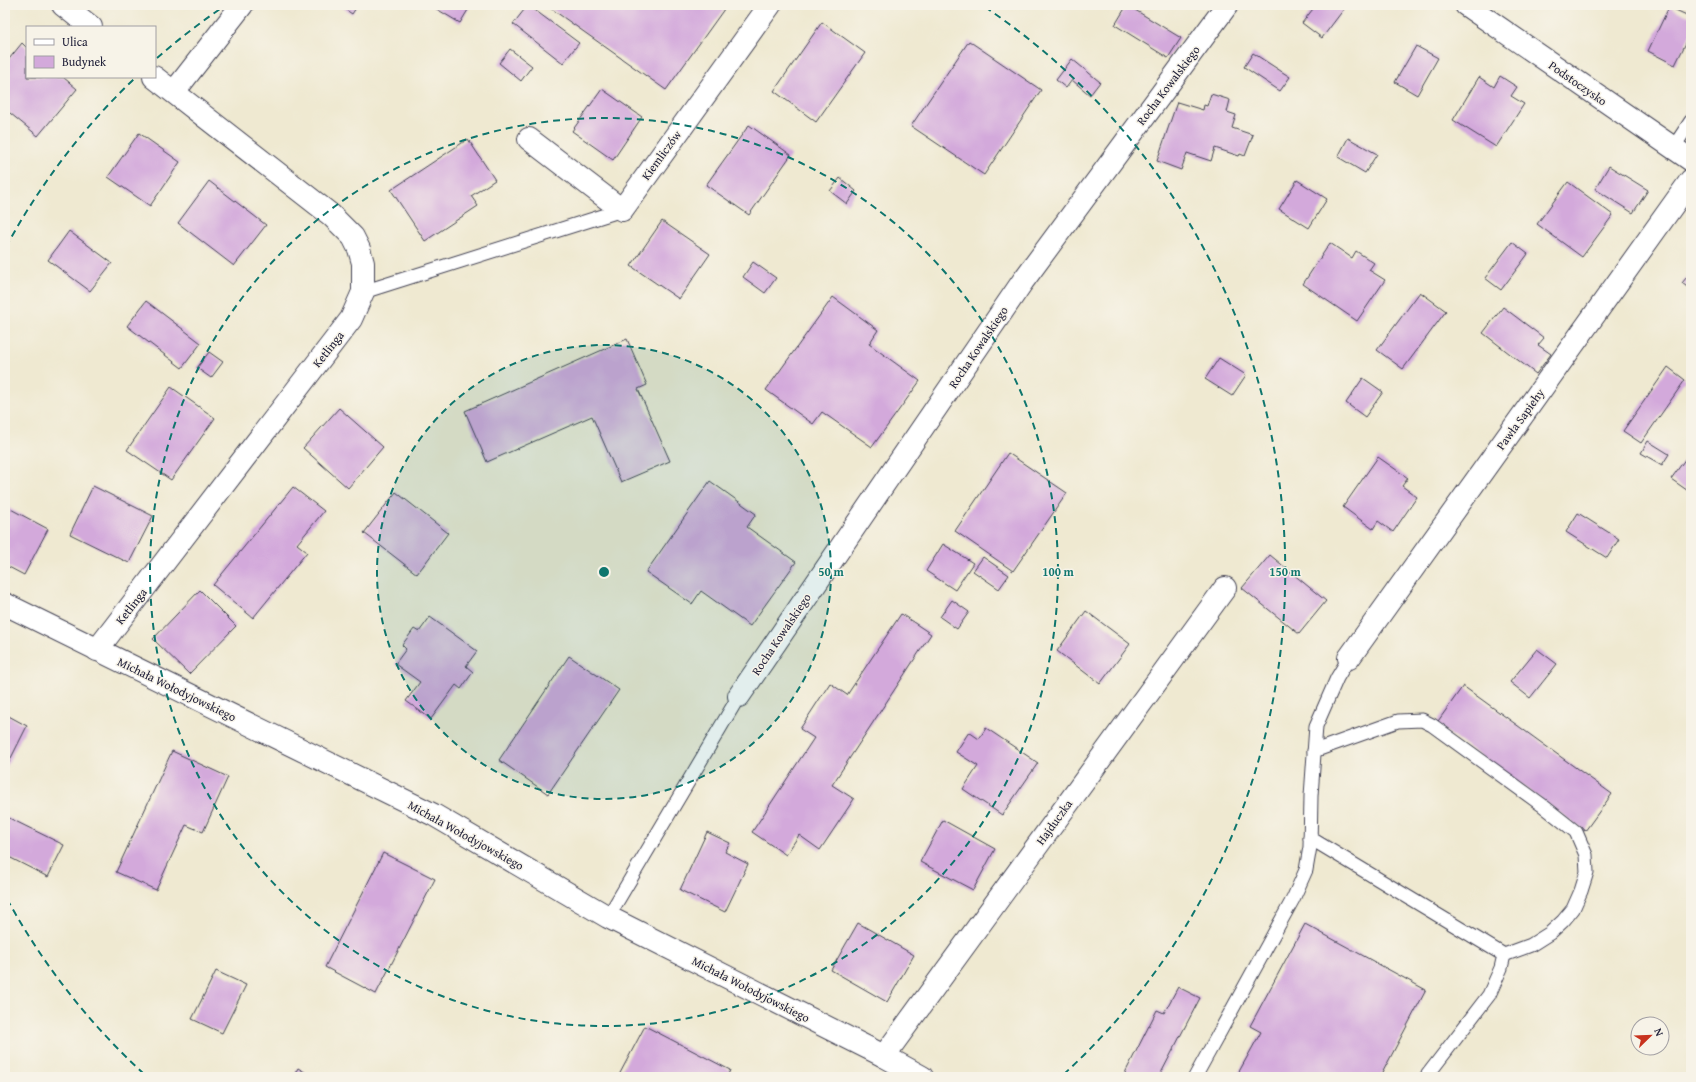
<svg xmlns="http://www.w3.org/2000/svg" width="1696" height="1082" font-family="'Gentium Book Plus',serif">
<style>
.building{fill:#d3a9db}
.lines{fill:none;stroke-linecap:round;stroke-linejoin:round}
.service-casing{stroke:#414052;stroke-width:15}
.minor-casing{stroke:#414052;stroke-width:24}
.tertiary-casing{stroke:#414052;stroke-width:24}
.service{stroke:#fff;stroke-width:13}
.minor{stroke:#fff;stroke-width:22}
.tertiary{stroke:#fff;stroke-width:22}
.ring{fill:none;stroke:#0f766e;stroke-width:2;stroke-dasharray:7 5}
.labels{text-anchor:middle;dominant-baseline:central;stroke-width:3;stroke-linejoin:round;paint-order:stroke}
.street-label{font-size:12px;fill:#22223b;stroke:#f7f3e8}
.centre{fill:#0f766e;stroke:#f7f3e8;stroke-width:2}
.ring-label{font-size:12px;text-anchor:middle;font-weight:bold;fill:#0f766e;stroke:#f7f3e8;stroke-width:3;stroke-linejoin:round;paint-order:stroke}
</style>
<rect width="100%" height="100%" fill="#f7f3e8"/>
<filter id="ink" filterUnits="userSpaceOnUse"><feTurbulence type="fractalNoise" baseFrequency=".025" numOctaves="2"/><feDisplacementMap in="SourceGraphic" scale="8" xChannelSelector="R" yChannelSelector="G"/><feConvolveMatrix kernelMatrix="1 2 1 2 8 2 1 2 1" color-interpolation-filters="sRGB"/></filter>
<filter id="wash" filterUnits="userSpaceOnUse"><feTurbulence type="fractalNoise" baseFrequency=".012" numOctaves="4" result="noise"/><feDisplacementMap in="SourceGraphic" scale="16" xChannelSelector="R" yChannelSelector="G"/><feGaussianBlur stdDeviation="0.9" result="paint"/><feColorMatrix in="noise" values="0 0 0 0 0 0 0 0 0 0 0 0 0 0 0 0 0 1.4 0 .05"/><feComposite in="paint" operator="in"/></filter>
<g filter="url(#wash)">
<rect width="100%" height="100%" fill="#efe9d1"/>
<g id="blocks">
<g class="building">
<polygon points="339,5 358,5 352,14"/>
<polygon points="430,5 471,5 460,23"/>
<polygon points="528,5 579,43 563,63 513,24"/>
<polygon points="546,5 727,5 666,90"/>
<polygon points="1127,5 1181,38 1168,58 1115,25"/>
<polygon points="1316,5 1347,5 1322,38 1302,23"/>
<polygon points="1669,7 1691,17 1691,33 1675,65 1648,51"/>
<polygon points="822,22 865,53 816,122 774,91"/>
<polygon points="969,41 1041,90 984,175 911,126"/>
<polygon points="22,43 27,48 27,77 63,77 77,89 38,136 5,109 5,64"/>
<polygon points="1416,46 1438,58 1417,95 1395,82"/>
<polygon points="510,49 532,66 521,81 499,63"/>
<polygon points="1253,53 1290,77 1280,91 1244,67"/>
<polygon points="1072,59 1100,82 1090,95 1072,80 1066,88 1056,80"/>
<polygon points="1500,76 1517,87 1511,96 1524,104 1496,147 1453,120 1479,77 1494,87"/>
<polygon points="602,89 642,117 613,160 572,131"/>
<polygon points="1211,94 1230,100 1227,112 1236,115 1232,128 1253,135 1245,156 1240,154 1239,156 1215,148 1211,161 1187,153 1181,170 1157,161 1177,102 1203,110 1204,105 1207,106"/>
<polygon points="749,125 791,155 749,215 706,185"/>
<polygon points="139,133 180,162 150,206 108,177"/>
<polygon points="1348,138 1377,154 1365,173 1338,157"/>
<polygon points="468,139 495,180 471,196 478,206 425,241 391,190"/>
<polygon points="1609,166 1648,190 1633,213 1595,189"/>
<polygon points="840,178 856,191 847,204 830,191"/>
<polygon points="1297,180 1327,199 1309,228 1279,209"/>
<polygon points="209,181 266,225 234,266 178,223"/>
<polygon points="1568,182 1613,215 1582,257 1537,224"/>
<polygon points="662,221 710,254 679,299 631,266"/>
<polygon points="69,231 112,263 90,291 48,260"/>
<polygon points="1512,242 1528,254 1501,290 1485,278"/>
<polygon points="1330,243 1352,258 1356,251 1374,263 1369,270 1385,280 1357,321 1303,284"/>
<polygon points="753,262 776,278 765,293 743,277"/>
<polygon points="1691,272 1691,290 1682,283"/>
<polygon points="1420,292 1446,311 1403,369 1377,350"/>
<polygon points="833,297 878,330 869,344 920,381 872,447 822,412 813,424 766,390"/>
<polygon points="146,301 201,343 182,368 127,326"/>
<polygon points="1503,307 1544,338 1538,345 1551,354 1536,374 1483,333"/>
<polygon points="627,339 647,385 638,389 670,461 621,482 592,416 487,462 465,411"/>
<polygon points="209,352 223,362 211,378 197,368"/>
<polygon points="1219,358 1246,375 1232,396 1205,379"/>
<polygon points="1668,367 1685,380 1641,443 1623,431"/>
<polygon points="1363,378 1383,392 1365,417 1346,403"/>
<polygon points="171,387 215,418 171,480 127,450"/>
<polygon points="339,408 383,447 348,488 303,448"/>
<polygon points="1648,441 1669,454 1662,465 1641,453"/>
<polygon points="1691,451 1691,493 1671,479"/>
<polygon points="1008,453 1067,493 1013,571 955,531"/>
<polygon points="1378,457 1408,478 1402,486 1417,497 1393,532 1378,521 1373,529 1343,507"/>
<polygon points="710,481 756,514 747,527 796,562 750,626 701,591 692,604 646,572"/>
<polygon points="93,486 153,516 129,563 70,534"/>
<polygon points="293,487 324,511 297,544 307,552 253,618 213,585"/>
<polygon points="396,492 448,533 417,574 364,533"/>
<polygon points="5,506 48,529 24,575 5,565"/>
<polygon points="1578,513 1619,539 1607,558 1566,532"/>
<polygon points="943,544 973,563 955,590 926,571"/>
<polygon points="1270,555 1326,601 1299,634 1242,588"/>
<polygon points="983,557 1009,575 999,589 973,571"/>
<polygon points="200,590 236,626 189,674 153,639"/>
<polygon points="952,600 969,612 957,629 940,617"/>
<polygon points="1086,611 1130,644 1100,684 1057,651"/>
<polygon points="901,614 931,634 832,785 854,799 820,850 799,835 786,855 752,832 814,738 800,729 830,683 847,695"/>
<polygon points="430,617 477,651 466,666 473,672 461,689 456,685 431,719 406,701 420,682 395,664 406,649 402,645 414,629 419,632"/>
<polygon points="1537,649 1557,664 1530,698 1510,682"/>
<polygon points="569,656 619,690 548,794 499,760"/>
<polygon points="1463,686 1612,794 1585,831 1436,724"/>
<polygon points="5,714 27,726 5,770"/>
<polygon points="986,728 1038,763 1002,815 963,789 978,766 956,752 969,732 979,739"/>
<polygon points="172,751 228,777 203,832 186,825 156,890 116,872"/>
<polygon points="5,816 64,845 48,877 5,855"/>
<polygon points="943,820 995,849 973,890 920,862"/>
<polygon points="707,832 730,843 725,852 748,864 725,912 680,890"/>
<polygon points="383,853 435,879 376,994 325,967"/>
<polygon points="858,923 914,955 887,1002 831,970"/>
<polygon points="1305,924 1426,990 1380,1077 1236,1077 1261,1032 1250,1026"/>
<polygon points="216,971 246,985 222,1033 192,1019"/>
<polygon points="1178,987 1200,998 1159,1077 1123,1077 1157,1010 1164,1013"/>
<polygon points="645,1026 730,1070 727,1077 618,1077"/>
<polygon points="298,1068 313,1077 293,1077"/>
</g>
</g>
</g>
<g filter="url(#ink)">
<use href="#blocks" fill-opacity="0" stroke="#414052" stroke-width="1"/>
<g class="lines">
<g class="service-casing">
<g id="service">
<polyline points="1673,148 1691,121"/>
<polyline points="363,292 622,210"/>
<polyline points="1314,751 1398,721 1422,720 1432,725 1542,805 1576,832 1586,855 1587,872 1581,891 1573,909 1563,921 1550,933 1531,945 1504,955"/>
<polyline points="1310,838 1504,955 1501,968 1489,995 1426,1077"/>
<polyline points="608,917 739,696"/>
<polyline points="1195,1077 1293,899 1306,870 1310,847 1311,796 1316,726 1337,678 1349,658"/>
</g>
</g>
<g class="minor-casing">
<g id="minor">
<polyline points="63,5 91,27"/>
<polyline points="174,92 242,5"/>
<polyline points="529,139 622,210 770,5"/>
<polyline points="5,604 434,815 608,917 884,1056 922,1077"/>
<polyline points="97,650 351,319 363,292 363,263 359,249 353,237 331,215 154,77"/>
<polyline points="1349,658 1691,180"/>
<polyline points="739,696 1023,281 1227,5"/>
<polyline points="884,1056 1225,588"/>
</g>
</g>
<g class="tertiary-casing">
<polyline id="tertiary" points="1466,5 1691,160"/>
</g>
<use href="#service" class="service"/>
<use href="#minor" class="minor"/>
<use href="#tertiary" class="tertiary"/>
</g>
</g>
<circle cx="604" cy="572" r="227" fill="#0f766e" fill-opacity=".12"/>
<g class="ring">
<circle cx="604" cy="572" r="227"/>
<circle cx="604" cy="572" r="454"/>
<path d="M144 1074A681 681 0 0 1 6 897M6 247A681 681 0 0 1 135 78M157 58A681 681 0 0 1 223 7M985 7A681 681 0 0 1 1064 1074"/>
</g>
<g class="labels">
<g class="street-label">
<text transform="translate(1578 83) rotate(35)">Podstoczysko</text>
<text transform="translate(1168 85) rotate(-53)">Rocha Kowalskiego</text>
<text transform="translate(661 155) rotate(-54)">Kiemliczów</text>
<text transform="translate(978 347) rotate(-56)">Rocha Kowalskiego</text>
<text transform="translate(328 349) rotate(-52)">Ketlinga</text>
<text transform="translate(1520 419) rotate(-54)">Pawła Sapiehy</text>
<text transform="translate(131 606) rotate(-52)">Ketlinga</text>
<text transform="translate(781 634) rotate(-56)">Rocha Kowalskiego</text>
<text transform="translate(177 689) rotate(26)">Michała Wołodyjowskiego</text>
<text transform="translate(1054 822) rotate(-54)">Hajduczka</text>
<text transform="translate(466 835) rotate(29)">Michała Wołodyjowskiego</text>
<text transform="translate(751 989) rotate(27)">Michała Wołodyjowskiego</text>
</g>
</g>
<circle cx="604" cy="572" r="6" class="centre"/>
<g class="ring-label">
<text x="831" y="576">50 m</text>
<text x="1058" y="576">100 m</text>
<text x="1285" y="576">150 m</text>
</g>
<rect width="1696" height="1082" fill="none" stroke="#f7f3e8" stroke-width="20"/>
<rect x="26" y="26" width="130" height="52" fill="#f7f3e8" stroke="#a29fa3"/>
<rect x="34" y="39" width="20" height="6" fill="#ffffff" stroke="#a29fa3"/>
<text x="62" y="46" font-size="12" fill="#22223b">Ulica</text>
<rect x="34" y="56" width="20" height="12" fill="#d3a9db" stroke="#a29fa3"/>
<text x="62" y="66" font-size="12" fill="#22223b">Budynek</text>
<g transform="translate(1650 1036) rotate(67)"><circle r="19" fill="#f7f3e8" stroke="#a29fa3"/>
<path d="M0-3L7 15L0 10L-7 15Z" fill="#c8321e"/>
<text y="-6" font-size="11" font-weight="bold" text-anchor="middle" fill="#22223b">N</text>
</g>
</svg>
